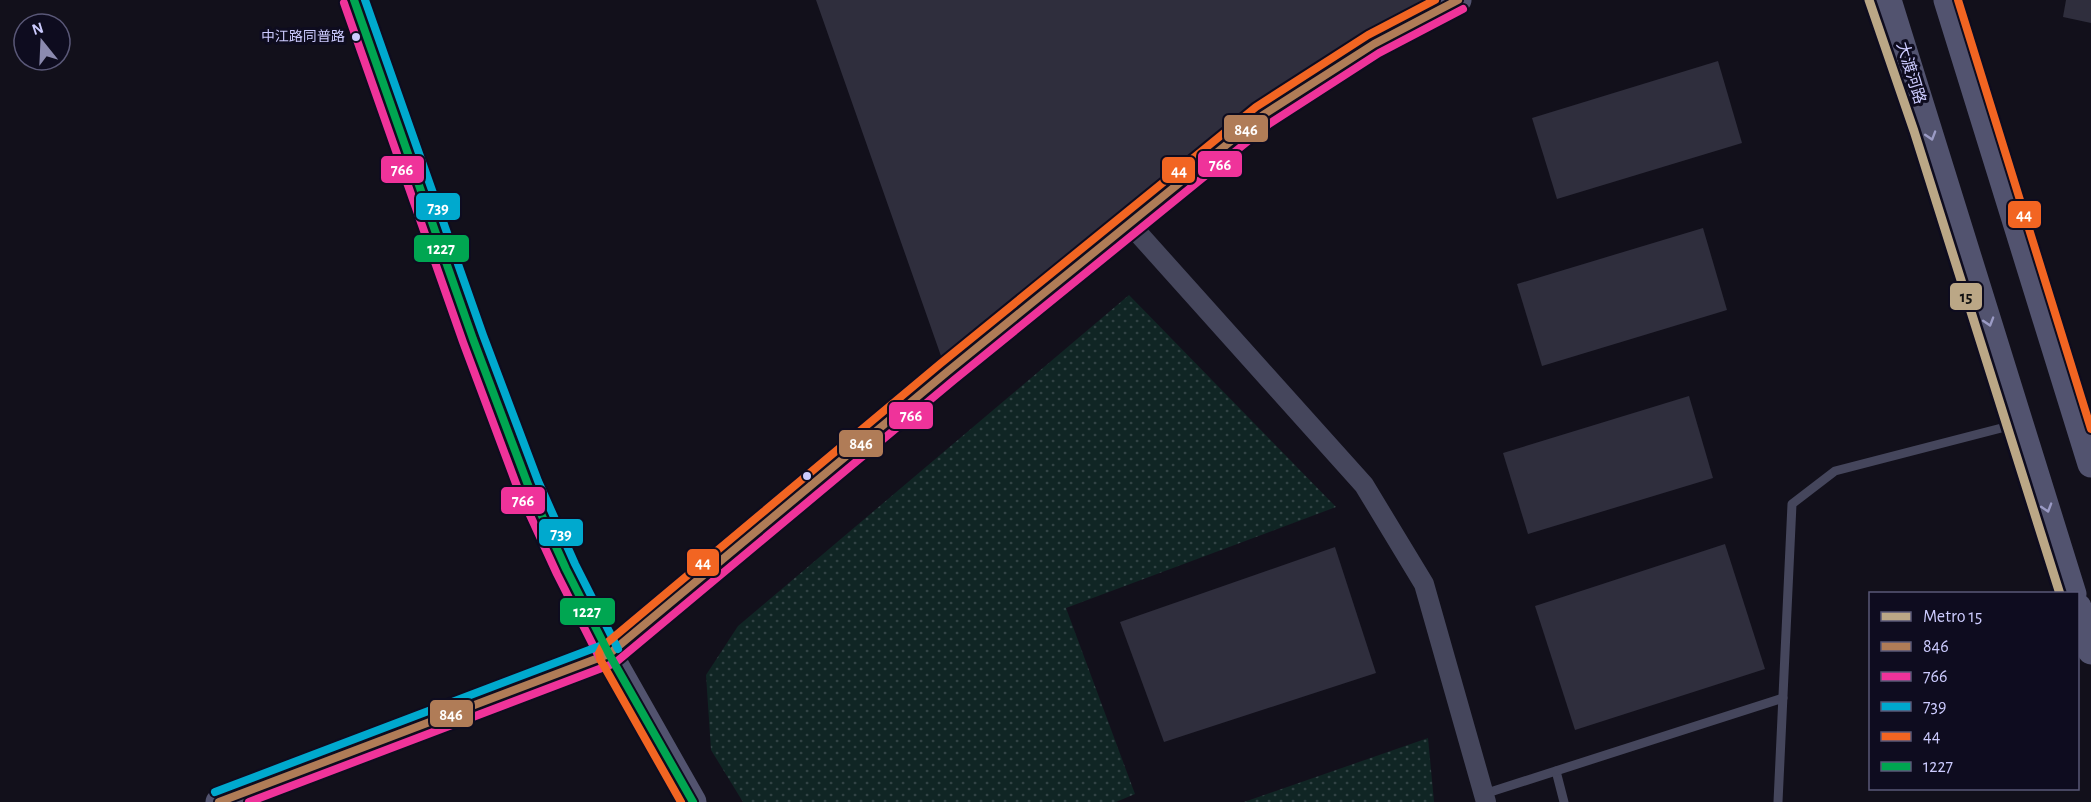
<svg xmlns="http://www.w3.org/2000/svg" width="2091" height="802" font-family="'Alegreya Sans','Noto Sans SC',sans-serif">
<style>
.park{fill:url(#park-dots)}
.building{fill:#2f2e3d}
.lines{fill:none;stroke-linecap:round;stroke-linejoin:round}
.lane{stroke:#45465c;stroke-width:9}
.street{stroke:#45465c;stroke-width:20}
.secondary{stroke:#52536f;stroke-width:27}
.bus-1-casing{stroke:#0e0c1f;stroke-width:12}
.bus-2-casing{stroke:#0e0c1f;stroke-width:12}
.bus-3-casing{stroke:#0e0c1f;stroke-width:12}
.bus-4-casing{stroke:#0e0c1f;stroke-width:12}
.bus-5-casing{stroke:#0e0c1f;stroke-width:12}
.bus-1{stroke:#b07c57;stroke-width:8}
.bus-2{stroke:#ef339a;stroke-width:8}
.bus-3{stroke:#00a9ce;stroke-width:8}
.bus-4{stroke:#f26522;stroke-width:8}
.bus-5{stroke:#00a651;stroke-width:8}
.metro-1-casing{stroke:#0e0c1f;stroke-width:14}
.metro-1{stroke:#bba786;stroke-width:9}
.oneway{stroke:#9b9bc5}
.bus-dot{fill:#cccbfe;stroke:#0e0c1f;stroke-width:2}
.labels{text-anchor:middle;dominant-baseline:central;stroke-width:6;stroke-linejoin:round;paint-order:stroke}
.bus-label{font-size:14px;fill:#cccbfe;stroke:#0e0c1f;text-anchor:end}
.street-label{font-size:16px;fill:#cccbfe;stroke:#0e0c1f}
.line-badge{stroke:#0e0c1f;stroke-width:2}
.badge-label{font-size:16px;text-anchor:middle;font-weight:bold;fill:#fff}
.pale-badge-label{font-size:16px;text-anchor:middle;font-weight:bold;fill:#111}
</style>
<defs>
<pattern id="park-dots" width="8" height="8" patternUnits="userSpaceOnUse" patternTransform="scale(1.5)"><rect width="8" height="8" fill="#102524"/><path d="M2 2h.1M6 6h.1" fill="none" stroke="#324345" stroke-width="1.8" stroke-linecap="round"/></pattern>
</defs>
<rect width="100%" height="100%" fill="#12101b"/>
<g class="park">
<polygon points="1129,295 1336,507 1066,608 1135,794 1116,802 743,802 711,750 706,675 738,626"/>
<polygon points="1428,738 1434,802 1244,802"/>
</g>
<g class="building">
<polygon points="816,0 1424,0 1366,31 1253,103 941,356"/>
<polygon points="2066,0 2091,0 2091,23 2063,17"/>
<polygon points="1718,61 1742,143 1557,199 1532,118"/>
<polygon points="1703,228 1727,310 1542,366 1517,284"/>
<polygon points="1689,396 1713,478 1528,534 1503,453"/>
<polygon points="1725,544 1765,669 1575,730 1535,606"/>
<polygon points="1335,547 1376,673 1164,742 1120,622"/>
</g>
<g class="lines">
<g class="lane">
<polyline points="1556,771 1564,802"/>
<polyline points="1484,794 1783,698"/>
<polyline points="1778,802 1792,504 1835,471 2017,424"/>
</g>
<polyline class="street" points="1129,223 1364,485 1424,584 1486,802"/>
<g class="secondary">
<polyline points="354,0 473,339 528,485 566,569 609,654 693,802"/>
<polyline points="1888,0 2073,594"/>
<polyline points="1947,0 2091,464"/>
<polyline points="2078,607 2091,651"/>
<polyline points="219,802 609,654 947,372 1263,115 1374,44 1458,0"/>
</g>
<g class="bus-1-casing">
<polyline id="bus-1" points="219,802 609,654 947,372 1263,115 1374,44 1458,0"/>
</g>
<g class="bus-2-casing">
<g id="bus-2">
<polyline points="344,3 463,342 518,489 557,574 600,659"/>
<polyline points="249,802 615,663 954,380 1269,124 1379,53 1463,9"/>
</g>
</g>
<g class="bus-3-casing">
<g id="bus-3">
<polyline points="365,0 483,335 538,481 575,564 618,649"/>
<polyline points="215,792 605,644"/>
</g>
</g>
<g class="bus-4-casing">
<g id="bus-4">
<polyline points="1958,0 2091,429"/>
<polyline points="681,802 600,659 599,653 602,647 940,364 1256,107 1368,35 1435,0"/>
</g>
</g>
<g class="bus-5-casing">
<polyline id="bus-5" points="354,0 473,339 528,485 566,569 609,654 693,802"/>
</g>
<use href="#bus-1" class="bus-1"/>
<use href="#bus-2" class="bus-2"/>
<use href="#bus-3" class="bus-3"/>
<use href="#bus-4" class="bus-4"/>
<use href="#bus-5" class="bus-5"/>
<g class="metro-1-casing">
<polyline id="metro-1" points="1869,0 1914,131 2060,594"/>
</g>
<use href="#metro-1" class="metro-1"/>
</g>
<defs><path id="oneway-chevron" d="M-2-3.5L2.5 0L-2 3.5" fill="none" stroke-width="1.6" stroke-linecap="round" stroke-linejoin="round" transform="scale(1.5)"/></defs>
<g class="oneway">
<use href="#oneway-chevron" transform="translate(1931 136) rotate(73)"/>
<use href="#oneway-chevron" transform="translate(1989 322) rotate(73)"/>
<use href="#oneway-chevron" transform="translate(2047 508) rotate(73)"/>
</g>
<g class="bus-dot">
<circle cx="356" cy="37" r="5"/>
<circle cx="807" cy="476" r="5"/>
</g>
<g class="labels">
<g class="bus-label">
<text x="345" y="37">中江路同普路</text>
</g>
<g class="street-label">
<text transform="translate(1911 73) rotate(73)">大渡河路</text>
</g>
</g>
<g class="line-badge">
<rect x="1223" y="114" width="46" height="29" rx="6" fill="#b07c57"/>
<rect x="1197" y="150" width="46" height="28" rx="6" fill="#ef339a"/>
<rect x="380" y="155" width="45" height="29" rx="6" fill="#ef339a"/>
<rect x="1161" y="156" width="35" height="28" rx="6" fill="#f26522"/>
<rect x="415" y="192" width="46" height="29" rx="6" fill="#00a9ce"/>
<rect x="2007" y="200" width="35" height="29" rx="6" fill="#f26522"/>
<rect x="413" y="234" width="57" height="29" rx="6" fill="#00a651"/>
<rect x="1949" y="282" width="34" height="29" rx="6" fill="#bba786"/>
<rect x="888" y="401" width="46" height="29" rx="6" fill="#ef339a"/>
<rect x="838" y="429" width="46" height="29" rx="6" fill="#b07c57"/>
<rect x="500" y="486" width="46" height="29" rx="6" fill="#ef339a"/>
<rect x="538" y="518" width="46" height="29" rx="6" fill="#00a9ce"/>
<rect x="686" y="548" width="34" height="29" rx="6" fill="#f26522"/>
<rect x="559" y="597" width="57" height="29" rx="6" fill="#00a651"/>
<rect x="429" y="699" width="45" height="29" rx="6" fill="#b07c57"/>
</g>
<g class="badge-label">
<text x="1246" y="135">846</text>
<text x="1220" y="170">766</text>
<text x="402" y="175">766</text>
<text x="1179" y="176">44</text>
<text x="438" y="213">739</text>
<text x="2024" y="220">44</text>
<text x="441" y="254">1227</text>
<text x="911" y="421">766</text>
<text x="861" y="449">846</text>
<text x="523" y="506">766</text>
<text x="561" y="539">739</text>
<text x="703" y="568">44</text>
<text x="587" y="617">1227</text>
<text x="451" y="720">846</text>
</g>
<g class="pale-badge-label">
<text x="1966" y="302">15</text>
</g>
<rect x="1869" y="592" width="210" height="198" fill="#0e0c1f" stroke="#5a5878" stroke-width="1.5"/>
<rect x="1881" y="612" width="30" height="9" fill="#bba786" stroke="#5a5878" stroke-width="1.5"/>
<text x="1923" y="622" font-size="18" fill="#cccbfe">Metro 15</text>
<rect x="1881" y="642" width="30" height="9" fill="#b07c57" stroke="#5a5878" stroke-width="1.5"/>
<text x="1923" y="652" font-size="18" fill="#cccbfe">846</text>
<rect x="1881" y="672" width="30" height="9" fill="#ef339a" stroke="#5a5878" stroke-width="1.5"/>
<text x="1923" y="682" font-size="18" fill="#cccbfe">766</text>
<rect x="1881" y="702" width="30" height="9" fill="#00a9ce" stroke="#5a5878" stroke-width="1.5"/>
<text x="1923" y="712" font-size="18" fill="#cccbfe">739</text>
<rect x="1881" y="732" width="30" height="9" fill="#f26522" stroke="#5a5878" stroke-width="1.5"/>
<text x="1923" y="742" font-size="18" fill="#cccbfe">44</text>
<rect x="1881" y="762" width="30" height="9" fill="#00a651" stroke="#5a5878" stroke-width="1.5"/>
<text x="1923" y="772" font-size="18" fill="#cccbfe">1227</text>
<g transform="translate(42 42) rotate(342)"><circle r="28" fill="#0e0c1f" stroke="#5a5878" stroke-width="1.5"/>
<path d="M0-4.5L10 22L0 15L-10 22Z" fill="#8b8aaf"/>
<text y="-9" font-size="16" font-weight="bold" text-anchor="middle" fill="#cccbfe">N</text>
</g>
</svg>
